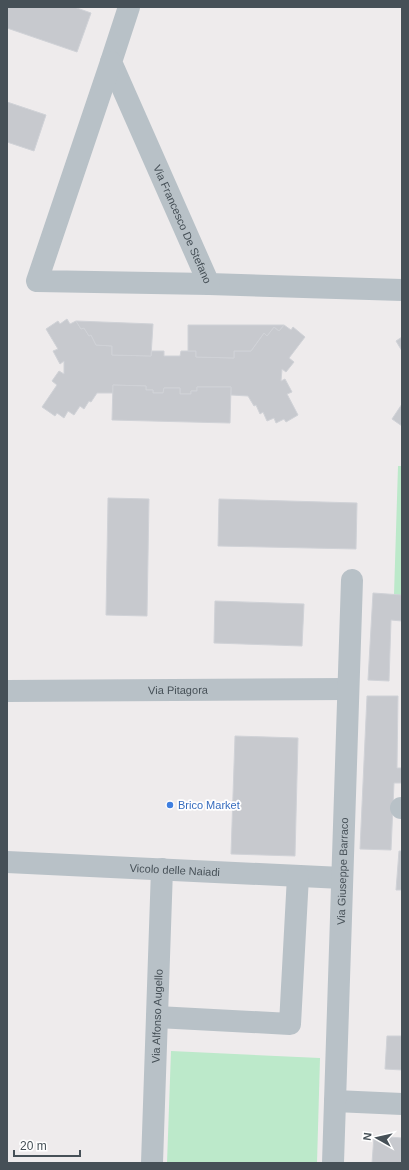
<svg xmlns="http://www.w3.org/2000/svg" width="409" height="1170" font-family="Arial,sans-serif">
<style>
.green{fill:#bce9ca}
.building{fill:#c7c9ce;stroke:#d0d2d7}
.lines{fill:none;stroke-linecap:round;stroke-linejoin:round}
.minor{stroke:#b8c1c7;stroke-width:22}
.shop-dot{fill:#3f7fe0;stroke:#fff;stroke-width:1.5}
.labels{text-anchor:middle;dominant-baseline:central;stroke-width:3.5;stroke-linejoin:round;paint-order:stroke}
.street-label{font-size:11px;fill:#465057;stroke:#fff}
.shop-label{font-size:11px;fill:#366cbe;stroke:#fff;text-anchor:start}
</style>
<rect width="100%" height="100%" fill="#eeebec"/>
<g class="green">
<polygon points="398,466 402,466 402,595 394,595"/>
<polygon points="171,1051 320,1058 317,1163 167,1163"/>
</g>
<g class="building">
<polygon points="7,7 74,7 91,13 77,52 7,28"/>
<polygon points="7,102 46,115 34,151 7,142"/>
<polygon points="67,319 70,324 76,321 81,329 84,328 89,336 91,335 96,345 112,346 112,355 151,356 152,351 164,351 164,356 180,356 181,351 196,351 196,357 234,358 234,351 251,351 264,333 267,336 274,327 279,331 284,325 291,330 293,327 305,337 289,358 294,362 286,372 282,369 281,381 285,379 292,392 287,394 298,415 286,422 284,419 276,423 274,418 267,421 263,412 260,414 256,405 254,406 248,396 231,395 231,387 197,387 197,391 191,391 191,394 180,394 180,388 164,388 163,393 153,393 153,390 146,390 146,386 113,385 113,393 97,393 91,402 89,401 84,409 80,406 74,415 68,411 64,418 57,413 55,416 42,407 57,385 52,381 59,371 64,374 64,361 60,364 53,351 58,349 46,329 58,321 60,324"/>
<polygon points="76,321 153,324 151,356 112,355 112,346 96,345 91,335 89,336 84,328 81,329"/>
<polygon points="188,325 284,325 279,331 274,327 267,336 264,333 251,351 234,351 234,358 196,357 196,351 188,351"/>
<polygon points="402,337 402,351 396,341"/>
<polygon points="113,385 146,386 146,390 153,390 153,393 163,393 164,388 180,388 180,394 191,394 191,391 197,391 197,387 231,387 230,423 112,420"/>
<polygon points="402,404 402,426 392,419"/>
<polygon points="108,498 149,499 147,616 106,615"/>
<polygon points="219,499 357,503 356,549 218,546"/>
<polygon points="373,593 402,595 402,621 391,620 389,681 368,680"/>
<polygon points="215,601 304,604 302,646 214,643"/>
<polygon points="367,696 398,696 397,768 402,768 402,783 394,783 391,850 360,849"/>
<polygon points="235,736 298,738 295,856 231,854"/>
<polygon points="399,851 402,851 402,890 396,890"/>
<polygon points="387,1036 402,1036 402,1070 385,1069"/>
<polygon points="374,1136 402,1138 402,1163 372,1163"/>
</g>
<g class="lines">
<g class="minor">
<path id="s1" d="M 129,7 L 111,62 L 209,284 L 402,290"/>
<polyline points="111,62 37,281 209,284"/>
<path id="s2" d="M 7,691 L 348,689"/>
<polyline points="401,808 402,808"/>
<path id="s3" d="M 7,862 L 342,878"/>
<polyline points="157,1017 290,1024 298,876"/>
<polyline points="335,1101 402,1104"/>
<path id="s4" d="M 152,1163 L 162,869"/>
<path id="s5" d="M 333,1163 L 352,580"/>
</g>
</g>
<circle class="shop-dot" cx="170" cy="805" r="4"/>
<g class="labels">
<g class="street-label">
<text stroke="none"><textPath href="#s1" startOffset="235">Via Francesco De Stefano</textPath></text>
<text stroke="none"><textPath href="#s2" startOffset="171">Via Pitagora</textPath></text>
<text stroke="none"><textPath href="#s3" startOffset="168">Vicolo delle Naiadi</textPath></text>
<text stroke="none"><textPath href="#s5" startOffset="292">Via Giuseppe Barraco</textPath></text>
<text stroke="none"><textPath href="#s4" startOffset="147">Via Alfonso Augello</textPath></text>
</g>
<g class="shop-label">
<text x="178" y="805">Brico Market</text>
</g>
</g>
<rect width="409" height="1170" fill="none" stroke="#465057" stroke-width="16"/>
<g transform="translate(377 1138) rotate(278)" stroke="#ffffff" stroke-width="3" paint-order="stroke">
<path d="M0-3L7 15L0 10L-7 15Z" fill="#465057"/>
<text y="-6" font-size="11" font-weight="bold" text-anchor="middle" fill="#465057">N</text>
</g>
<path d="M14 1150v6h66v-6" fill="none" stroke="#465057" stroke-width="2"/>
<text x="20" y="1150" font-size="12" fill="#465057" stroke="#ffffff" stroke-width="3" paint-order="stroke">20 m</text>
</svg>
